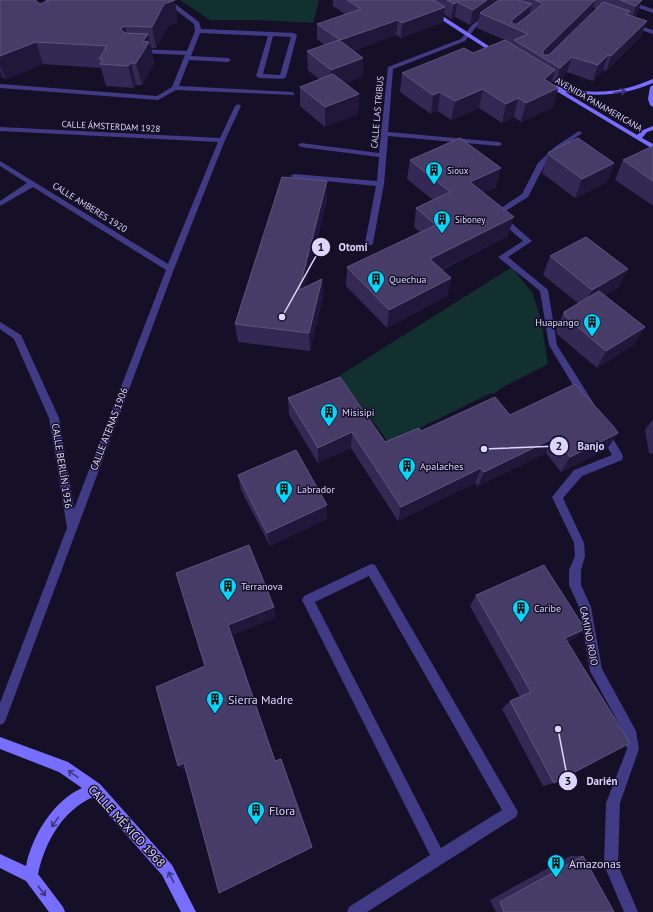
<svg xmlns="http://www.w3.org/2000/svg" width="653" height="912" font-family="'PT Sans',sans-serif">
<style>
.green{fill:#133031}
.lines{fill:none;stroke-linecap:round;stroke-linejoin:round}
.lane{fill:#413b85;fill-rule:evenodd}
.street{fill:#413b85;fill-rule:evenodd}
.secondary{fill:#786efe;fill-rule:evenodd}
.wall{fill:#342955;fill-rule:evenodd}
.shaded-wall{fill:#20173b}
.building{fill:#463c67;stroke:#5d547f}
.oneway{stroke:#3d367d}
.labels{text-anchor:middle;dominant-baseline:central;stroke-width:3;stroke-linejoin:round;paint-order:stroke}
.far-street-label{font-size:9px;fill:#dcd6ff;stroke:#151027}
.far-poi-label{font-size:9px;fill:#dcd6ff;stroke:#151027;text-anchor:start}
.poi-label{font-size:10px;fill:#dcd6ff;stroke:#151027;text-anchor:start}
.street-label{font-size:10px;fill:#dcd6ff;stroke:#151027}
.near-poi-label{font-size:12px;fill:#dcd6ff;stroke:#151027;text-anchor:start}
.near-street-label{font-size:12px;fill:#dcd6ff;stroke:#151027}
.leader{fill:none;stroke:#dcd6ff;stroke-width:1.5}
.callout-dot{fill:#dcd6ff;stroke:#151027;stroke-width:1.5}
.mark-label{font-size:12px;text-anchor:middle;font-weight:bold;fill:#111}
.callout-label{font-size:11px;text-anchor:middle;font-weight:bold;fill:#dcd6ff;stroke:#151027;stroke-width:3;stroke-linejoin:round;paint-order:stroke}
</style>
<rect width="100%" height="100%" fill="#151027"/>
<g class="green">
<polygon points="180,0 319,0 313,23 257,20 210,20"/>
<polygon points="512,267 533,294 541,320 548,364 501,388 494,394 491,393 389,443 339,376"/>
</g>
<g class="lines">
<g class="lane">
<path d="M 44,0 L 62,0 C 58,3 48,3 44,0 Z"/>
<path d="M 163,0 L 170,0 L 199,22 L 201,29 L 294,33 L 297,35 L 286,77 L 283,79 L 259,78 L 256,76 L 268,36 L 200,33 L 191,56 L 228,58 L 231,60 L 228,62 L 189,60 L 179,86 L 292,92 L 294,93 L 294,95 L 176,90 L 158,100 L 0,88 L 0,84 L 157,96 L 172,87 L 185,55 L 138,53 L 135,51 L 138,49 L 187,51 L 195,31 L 194,24 ZM 273,36 L 291,37 L 280,75 L 263,74 Z"/>
<polygon points="616,0 625,0 653,9 653,13"/>
<polygon points="486,15 491,16 476,27 465,41 393,69 388,132 499,142 502,144 499,146 388,136 384,184 373,243 372,245 366,245 365,243 376,186 294,178 290,176 294,174 377,181 379,157 301,147 298,145 301,143 379,153 388,67 461,39 472,25"/>
<path d="M 371,564 L 375,565 L 518,812 L 516,817 L 367,912 L 347,912 L 349,907 L 430,855 L 302,600 L 304,596 ZM 369,576 L 502,810 L 441,848 L 315,602 Z"/>
</g>
<g class="street">
<polygon points="631,23 653,30 653,34 629,26 628,25"/>
<polygon points="238,104 241,106 225,140 174,269 6,719 4,723 0,725 0,703 67,528 49,418 14,339 0,329 0,322 21,335 59,418 74,509 166,270 33,187 0,206 0,201 27,183 0,166 0,161 168,264 218,142 0,131 0,127 220,138 235,106"/>
<polygon points="579,131 582,133 581,134 560,148 544,166 528,197 501,214 532,241 508,257 548,290 557,345 594,404 592,407 586,407 549,345 540,291 498,257 523,241 492,214 522,194 538,163 556,146"/>
<polygon points="604,428 607,429 622,454 623,457 622,460 582,476 563,498 584,543 585,556 581,570 581,585 591,607 602,669 636,731 639,749 620,803 618,865 638,912 624,912 604,865 606,803 627,749 624,733 590,671 579,607 569,585 569,570 575,556 574,543 552,497 574,470 612,455 599,432 601,429"/>
</g>
<g class="secondary">
<polygon points="411,0 418,0 501,54 496,55"/>
<path d="M 653,79 L 653,83 C 621,96 598,97 565,92 L 637,135 L 643,130 L 653,126 L 653,130 L 647,132 L 642,138 L 653,144 L 653,149 L 543,83 L 548,82 C 567,93 605,94 627,88 C 636,86 644,82 653,79 Z"/>
<polygon points="653,85 653,107 650,105 648,99 650,87"/>
<path d="M 0,737 L 68,762 L 100,784 L 172,865 L 196,912 L 181,912 L 162,875 L 93,797 C 62,811 45,842 38,874 L 63,907 L 65,912 L 49,912 L 26,881 L 0,868 L 0,854 L 26,866 C 32,836 53,801 82,788 L 59,772 L 0,749 Z"/>
</g>
</g>
<g class="wall">
<polygon points="0,0 40,4 178,22 168,26 156,48 151,48 154,64 142,85 136,85 134,88 106,86 101,68 43,64 6,79 3,77 0,78"/>
<path d="M 333,0 L 641,0 L 637,15 L 635,17 L 647,21 L 641,36 L 606,71 L 603,70 L 593,81 L 567,72 L 556,83 L 552,81 L 551,83 L 558,88 L 553,107 L 521,122 L 514,117 L 502,123 L 479,108 L 451,120 L 438,111 L 431,114 L 400,92 L 402,73 L 473,53 L 505,40 L 477,28 L 479,18 L 470,25 L 455,17 L 451,19 L 444,14 L 443,22 L 401,38 L 396,35 L 353,51 L 363,58 L 362,77 L 345,83 L 359,94 L 358,114 L 325,127 L 300,106 L 300,87 L 319,79 L 308,70 L 307,51 L 325,45 L 317,39 L 317,24 L 345,14 L 333,6 ZM 593,7 L 596,9 L 590,14 Z"/>
<polygon points="653,146 653,205 652,205 615,180 623,160"/>
<polygon points="548,154 614,163 607,182 575,198 542,173"/>
<polygon points="410,160 496,187 483,193 508,236 442,270 451,278 447,296 387,328 346,286 347,267 420,232 414,227 416,208 433,200 407,179"/>
<polygon points="327,200 305,287 322,279 323,297 310,351 238,342 235,324"/>
<polygon points="550,256 619,287 605,295 634,345 597,368 557,334 556,329 564,312 578,303 543,275"/>
<polygon points="288,398 385,442 421,431 510,415 618,433 607,449 561,472 546,453 478,486 475,483 398,521 351,448 318,463 289,415"/>
<polygon points="653,419 653,454 649,453 645,430"/>
<polygon points="238,475 327,519 270,546 241,490"/>
<polygon points="476,595 585,629 573,639 567,642 554,783 543,786 502,709 510,701 520,697 470,606"/>
<polygon points="570,856 583,856 614,912 496,912 490,900"/>
</g>
<g class="shaded-wall">
<polygon points="175,0 178,22 168,26 156,48 152,27 164,4"/>
<polygon points="487,0 499,0 480,13 479,18 470,25 473,10"/>
<polygon points="595,0 590,15 546,59 541,56 543,51"/>
<polygon points="642,0 637,15 631,21 636,6"/>
<polygon points="457,2 455,17 451,19 454,4"/>
<polygon points="532,4 528,20 517,29 511,26 512,20"/>
<polygon points="445,7 443,22 401,38 402,23"/>
<polygon points="398,20 396,35 339,56 340,40"/>
<polygon points="647,21 641,36 606,71 611,56"/>
<polygon points="125,26 130,48 120,29"/>
<polygon points="148,34 153,55 152,56 154,64 142,85 136,63 143,41"/>
<polygon points="36,42 43,64 6,79 0,66 0,56"/>
<polygon points="608,55 603,70 593,81 598,65"/>
<polygon points="572,57 567,72 556,83 560,68"/>
<polygon points="363,58 362,77 331,89 331,70"/>
<polygon points="131,63 136,85 134,88 128,66"/>
<polygon points="0,70 3,77 0,78"/>
<polygon points="555,70 549,89 558,88 553,107 521,122 526,103 544,79"/>
<polygon points="483,89 479,108 451,120 455,101"/>
<polygon points="440,92 438,111 431,114 433,95"/>
<polygon points="359,94 358,114 325,127 325,107"/>
<polygon points="518,98 514,117 502,123 506,104"/>
<polygon points="614,163 607,182 575,198 582,179"/>
<polygon points="501,168 496,187 466,201 470,182"/>
<polygon points="327,181 327,200 300,308 299,290"/>
<polygon points="514,217 508,236 426,277 430,259"/>
<polygon points="628,269 619,287 583,308 592,290"/>
<polygon points="451,278 447,296 387,328 389,310"/>
<polygon points="322,279 323,297 310,351 309,333"/>
<polygon points="645,327 634,345 597,368 606,351"/>
<polygon points="352,432 351,448 318,463 318,448"/>
<polygon points="618,433 607,449 561,472 570,457"/>
<polygon points="554,438 546,453 478,486 484,472"/>
<polygon points="481,468 475,483 398,521 401,507"/>
<polygon points="327,505 327,519 270,546 267,533"/>
<polygon points="274,607 276,618 233,635 277,766 275,761 228,625"/>
<polygon points="585,629 573,639 554,648 565,638"/>
<polygon points="281,759 313,848 225,891 219,893"/>
<polygon points="184,763 191,768 185,771 178,766"/>
</g>
<g class="building">
<polygon points="0,0 35,0 40,4 50,0 175,0 164,4 152,27 125,26 120,29 125,33 148,34 143,41 149,42 136,63 131,63 128,66 100,64 103,59 99,59 107,46 36,42 0,56"/>
<polygon points="347,0 434,0 445,7 402,23 398,20 340,40 317,24 361,9"/>
<polygon points="447,0 487,0 473,10 457,2 454,4"/>
<polygon points="499,0 518,0 532,4 512,20 512,24 517,24 543,4 542,3 535,0 595,0 543,51 543,55 549,55 603,2 630,11 625,14 647,21 611,56 608,55 598,65 572,57 560,68 514,40 528,34 480,13"/>
<polygon points="620,0 642,0 636,6"/>
<polygon points="339,40 363,58 331,70 307,51"/>
<polygon points="505,40 555,70 544,79 558,88 526,103 518,98 506,104 483,89 455,101 440,92 433,95 402,73 464,48 473,53"/>
<polygon points="333,74 359,94 325,107 300,87"/>
<polygon points="460,138 501,168 470,182 514,217 430,259 451,278 389,310 347,267 436,225 416,208 450,192 410,160"/>
<polygon points="578,138 614,163 582,179 548,154 549,152"/>
<polygon points="653,146 653,181 623,160"/>
<polygon points="282,177 327,181 299,290 322,279 309,333 235,324"/>
<polygon points="586,237 628,269 592,290 550,256"/>
<polygon points="599,291 645,327 606,351 565,316 564,312"/>
<polygon points="340,377 385,442 419,428 421,431 495,397 510,415 575,384 614,427 618,433 570,457 554,438 484,472 481,468 401,507 352,432 318,448 288,398"/>
<polygon points="296,450 327,505 267,533 238,475"/>
<polygon points="249,545 274,607 228,625 275,761 281,759 312,847 219,893 184,763 178,766 156,687 205,666 176,573"/>
<polygon points="544,565 585,629 565,638 630,743 554,783 510,701 531,692 476,595"/>
<polygon points="583,856 614,912 504,912 500,902"/>
</g>
<defs><path id="oneway-shaft" d="M-6 0H5M1.5-3L5.5 0L1.5 3" fill="none" stroke-width="1.6" stroke-linecap="round" stroke-linejoin="round"/></defs>
<g class="oneway">
<use href="#oneway-shaft" transform="translate(620 92) rotate(-11)"/>
<use href="#oneway-shaft" transform="translate(73 774) rotate(-145)"/>
<use href="#oneway-shaft" transform="translate(55 822) rotate(125)"/>
<use href="#oneway-shaft" transform="translate(171 877) rotate(-117)"/>
<use href="#oneway-shaft" transform="translate(42 891) rotate(53)"/>
</g>
<defs>
<g id="building-pin" transform="scale(0.9)"><path d="M0 17L-7.5 6A9.5 9.5 0 1 1 7.5 6Z" fill="#04d9fc" stroke="#151027"/><path d="M-4-6H4V6H1V3H-1V6H-4ZM-2.5-4.3h1.7v1.8h-1.7ZM.8-4.3h1.7v1.8H.8ZM-2.5-1h1.7V.8h-1.7ZM.8-1h1.7V.8H.8Z" fill="#111"/></g>
</defs>
<g fill-rule="evenodd">
<use href="#building-pin" x="434" y="170"/>
<use href="#building-pin" x="442" y="219"/>
<use href="#building-pin" x="376" y="279"/>
<use href="#building-pin" x="592" y="322"/>
<use href="#building-pin" x="329" y="412"/>
<use href="#building-pin" x="407" y="466"/>
<use href="#building-pin" x="284" y="489"/>
<use href="#building-pin" x="228" y="586"/>
<use href="#building-pin" x="521" y="608"/>
<use href="#building-pin" x="215" y="699"/>
<use href="#building-pin" x="256" y="810"/>
<use href="#building-pin" x="556" y="863"/>
</g>
<g class="labels">
<g class="far-street-label">
<text transform="translate(599 104) rotate(30)">AVENIDA PANAMERICANA</text>
<text transform="translate(377 112) rotate(-85)">CALLE LAS TRIBUS</text>
<text transform="translate(111 126) rotate(3)">CALLE ÁMSTERDAM 1928</text>
<text transform="translate(90 207) rotate(32)">CALLE AMBERES 1920</text>
</g>
<g class="far-poi-label">
<text x="447" y="170">Sioux</text>
<text x="455" y="219">Siboney</text>
</g>
<g class="poi-label">
<text x="389" y="279">Quechua</text>
<text x="579" y="322" text-anchor="end">Huapango</text>
<text x="342" y="412">Misisipi</text>
<text x="420" y="466">Apalaches</text>
<text x="297" y="489">Labrador</text>
<text x="241" y="586">Terranova</text>
<text x="534" y="608">Caribe</text>
</g>
<g class="street-label">
<text transform="translate(109 429) rotate(-69)">CALLE ATENAS 1906</text>
<text transform="translate(62 466) rotate(81)">CALLE BERLÍN 1936</text>
<text transform="translate(589 636) rotate(79)">CAMINO ROJO</text>
</g>
<g class="near-poi-label">
<text x="228" y="699">Sierra Madre</text>
<text x="269" y="810">Flora</text>
<text x="569" y="863">Amazonas</text>
</g>
<g class="near-street-label">
<text transform="translate(127 826) rotate(47)">CALLE MÉXICO 1968</text>
</g>
</g>
<path class="leader" d="M282 317L321 247M484 449L559 446M558 729L568 781"/>
<g class="callout-dot">
<circle cx="282" cy="317" r="4"/>
<circle cx="484" cy="449" r="4"/>
<circle cx="558" cy="729" r="4"/>
<circle cx="321" cy="247" r="10"/>
<circle cx="559" cy="446" r="10"/>
<circle cx="568" cy="781" r="10"/>
</g>
<g class="mark-label">
<text x="321" y="251">1</text>
<text x="559" y="450">2</text>
<text x="568" y="785">3</text>
</g>
<g class="callout-label">
<text x="353" y="251">Otomí</text>
<text x="591" y="450">Banjo</text>
<text x="602" y="785">Darién</text>
</g>
</svg>
